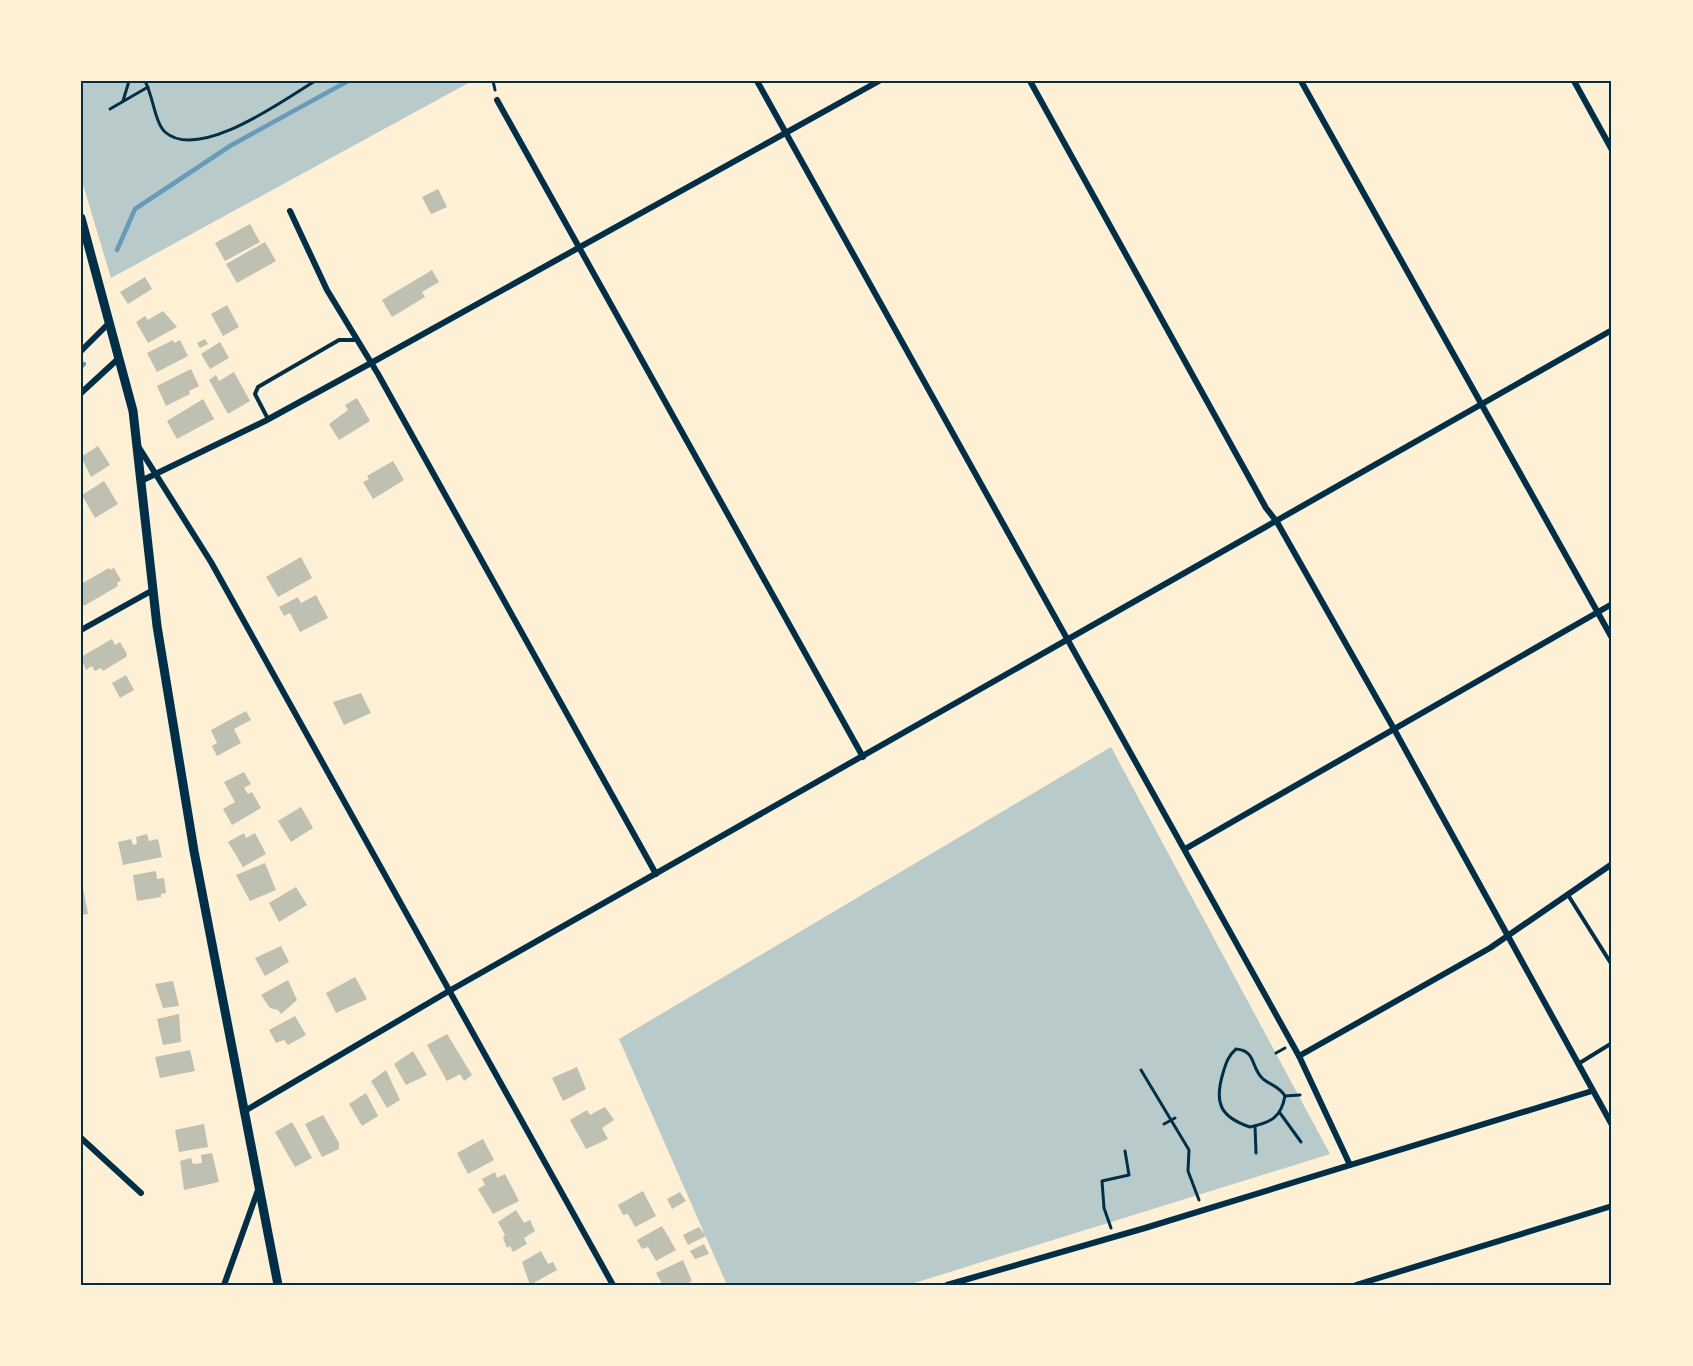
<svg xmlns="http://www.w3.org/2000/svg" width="1693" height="1366" font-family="'Open Sans',sans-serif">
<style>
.green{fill:#b9caca}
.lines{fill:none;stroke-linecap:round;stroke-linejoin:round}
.stream{stroke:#669bbc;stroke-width:4.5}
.building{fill:#bec0b2}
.path{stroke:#003049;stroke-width:3}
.service{stroke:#003049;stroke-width:4}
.minor{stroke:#003049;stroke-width:6}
.tertiary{stroke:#003049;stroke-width:9}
.neatline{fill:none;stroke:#003049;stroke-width:2}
</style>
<rect width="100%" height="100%" fill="#fdf0d5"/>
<g class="green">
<polygon points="81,81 472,81 111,278 81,178"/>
<polygon points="1111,747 1330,1154 908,1285 727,1285 619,1039"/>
</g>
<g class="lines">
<g class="stream">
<polyline points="117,250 135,209 230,146 348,81"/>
<polyline points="81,367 84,364"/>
</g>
</g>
<g class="building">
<polygon points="438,189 447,207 431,214 422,197"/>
<polygon points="250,224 260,242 225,261 215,243"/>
<polygon points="265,242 276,261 237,283 226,264"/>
<polygon points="432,270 439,282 422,292 425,297 392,317 382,300"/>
<polygon points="145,277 152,289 128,304 120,292"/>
<polygon points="227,305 239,327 223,336 211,314"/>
<polygon points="163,311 177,327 148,343 136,322 145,316 148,320"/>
<polygon points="205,339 208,344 200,348 197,343"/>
<polygon points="173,340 174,343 180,340 188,356 157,372 147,353"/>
<polygon points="220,342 229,358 210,369 201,354"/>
<polygon points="191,369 199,386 189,391 190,394 166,406 157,386"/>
<polygon points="234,372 250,401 228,414 209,380 216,375 219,381"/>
<polygon points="357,398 370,421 339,440 329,424 348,410 345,405"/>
<polygon points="203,399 214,419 177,439 167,421"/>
<polygon points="98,446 110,465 91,477 81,457"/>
<polygon points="393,461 404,480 373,499 363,482 369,479 367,476"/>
<polygon points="104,481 118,504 95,518 82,495"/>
<polygon points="301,557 312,578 278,597 266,577"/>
<polygon points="109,568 110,570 114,568 121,580 117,583 118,586 84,606 81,600 81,584"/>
<polygon points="316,595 328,618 300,632 290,613 284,616 279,607 298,597 301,603"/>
<polygon points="112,639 115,645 120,642 127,654 126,657 103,671 101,668 95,671 92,666 86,670 81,657"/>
<polygon points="126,675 134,690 120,698 112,683"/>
<polygon points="361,693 371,713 344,725 333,702"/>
<polygon points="246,711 251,720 234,729 241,743 217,756 212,746 217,743 211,730"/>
<polygon points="244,772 251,784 244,788 248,794 252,792 261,808 232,825 223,809 235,802 224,782"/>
<polygon points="301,807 313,828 291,842 278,821"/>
<polygon points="244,833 246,838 255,833 266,854 243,867 228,842"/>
<polygon points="147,834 149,841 158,839 162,857 123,865 118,842 131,839 133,845 137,844 136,837"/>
<polygon points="265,863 276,890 250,901 236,875"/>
<polygon points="156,871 157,879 164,878 166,893 161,894 161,897 137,901 133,875"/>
<polygon points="296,887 307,905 279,922 269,903"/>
<polygon points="81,888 83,888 88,914 81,915"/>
<polygon points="281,946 289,962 265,976 255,958"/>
<polygon points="355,977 367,999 336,1013 326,993"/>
<polygon points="288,980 297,1000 281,1014 278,1010 270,1008 261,995"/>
<polygon points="173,981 179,1006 163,1008 155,984"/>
<polygon points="179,1014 181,1042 163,1045 157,1019"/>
<polygon points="295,1016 306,1035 288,1045 284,1040 276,1043 269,1030"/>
<polygon points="447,1034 472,1075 464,1081 460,1074 447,1081 427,1045"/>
<polygon points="190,1050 195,1071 160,1078 155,1057"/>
<polygon points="413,1051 427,1075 406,1085 394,1064"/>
<polygon points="577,1067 586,1089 563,1101 552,1078"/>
<polygon points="386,1070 400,1100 387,1108 371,1081"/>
<polygon points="366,1093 378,1116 362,1126 349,1104"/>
<polygon points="605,1107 614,1120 602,1128 608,1139 586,1149 570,1120 587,1110 590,1115"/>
<polygon points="323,1115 339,1143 339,1149 322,1157 305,1124"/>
<polygon points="292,1122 312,1158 295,1167 275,1132"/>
<polygon points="204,1124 208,1147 179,1152 175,1130"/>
<polygon points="483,1139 494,1160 468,1174 457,1153"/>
<polygon points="212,1153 219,1182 184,1190 180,1161 191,1158 193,1164 202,1163 201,1155"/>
<polygon points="495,1172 497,1178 505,1174 519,1201 493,1214 478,1189 485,1185 482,1179"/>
<polygon points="643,1191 656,1216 635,1227 628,1214 623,1215 618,1205"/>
<polygon points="680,1192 686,1201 672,1209 667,1199"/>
<polygon points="516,1210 524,1223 530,1220 535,1231 524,1238 527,1244 513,1252 510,1246 507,1248 503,1238 505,1235 498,1222"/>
<polygon points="662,1226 676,1250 656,1261 648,1247 642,1249 637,1240"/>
<polygon points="699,1227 706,1236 688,1245 683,1235"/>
<polygon points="704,1244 709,1254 695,1259 690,1251"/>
<polygon points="541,1251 548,1264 553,1262 557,1270 530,1285 522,1262"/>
<polygon points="683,1260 692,1281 685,1285 662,1284 656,1273"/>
</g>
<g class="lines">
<g class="path">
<path d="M 145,81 C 153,96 155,123 165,132 C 199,162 284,100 315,81"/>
<polyline points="493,81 495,90"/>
<polyline points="123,101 129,81"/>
<polyline points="110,109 148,87"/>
<path d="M 1236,1049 C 1257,1051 1250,1067 1263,1079 C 1272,1086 1279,1086 1285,1096 C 1281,1118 1271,1122 1250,1127 C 1220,1117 1214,1103 1223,1073 C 1226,1063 1228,1056 1236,1049 Z"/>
<polyline points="1276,1053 1285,1048"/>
<polyline points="1141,1070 1189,1150 1188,1171 1199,1200"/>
<polyline points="1285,1096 1300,1095"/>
<polyline points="1280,1113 1301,1142"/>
<polyline points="1164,1124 1175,1118"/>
<polyline points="1255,1126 1256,1153"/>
<polyline points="1111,1228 1104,1208 1102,1181 1129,1175 1125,1151"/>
</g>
<g class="service">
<polyline points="268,419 255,394 258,387 339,340 357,340"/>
<polyline points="1568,895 1612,965"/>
<polyline points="1578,1064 1612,1043"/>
</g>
<g class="minor">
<polyline points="757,81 1299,1056 1350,1165"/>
<polyline points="1030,81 1266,508 1277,522 1394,729 1612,1125"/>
<polyline points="1301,81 1612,638"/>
<polyline points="1574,81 1612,150"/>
<polyline points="497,100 863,757"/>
<polyline points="290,211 327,290 378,374 656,874"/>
<polyline points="81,351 109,323"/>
<polyline points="81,393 119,358"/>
<polyline points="138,446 211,562 613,1285"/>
<polyline points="141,481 265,421 371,363 879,81"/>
<polyline points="81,630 153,590"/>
<polyline points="1185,849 1612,604"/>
<polyline points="1299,1056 1490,948 1612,864"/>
<polyline points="243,1112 449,991 1612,330"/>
<polyline points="81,1138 141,1193"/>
<polyline points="224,1285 258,1190"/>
<polyline points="947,1285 1145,1228 1592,1091"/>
<polyline points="1356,1285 1612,1206"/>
</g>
<polyline class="tertiary" points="81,218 133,411 157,626 194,851 278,1285"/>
</g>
<rect width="1693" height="1366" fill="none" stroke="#fdf0d5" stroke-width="165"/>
<rect x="82" y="82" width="1528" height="1202" class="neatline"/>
</svg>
